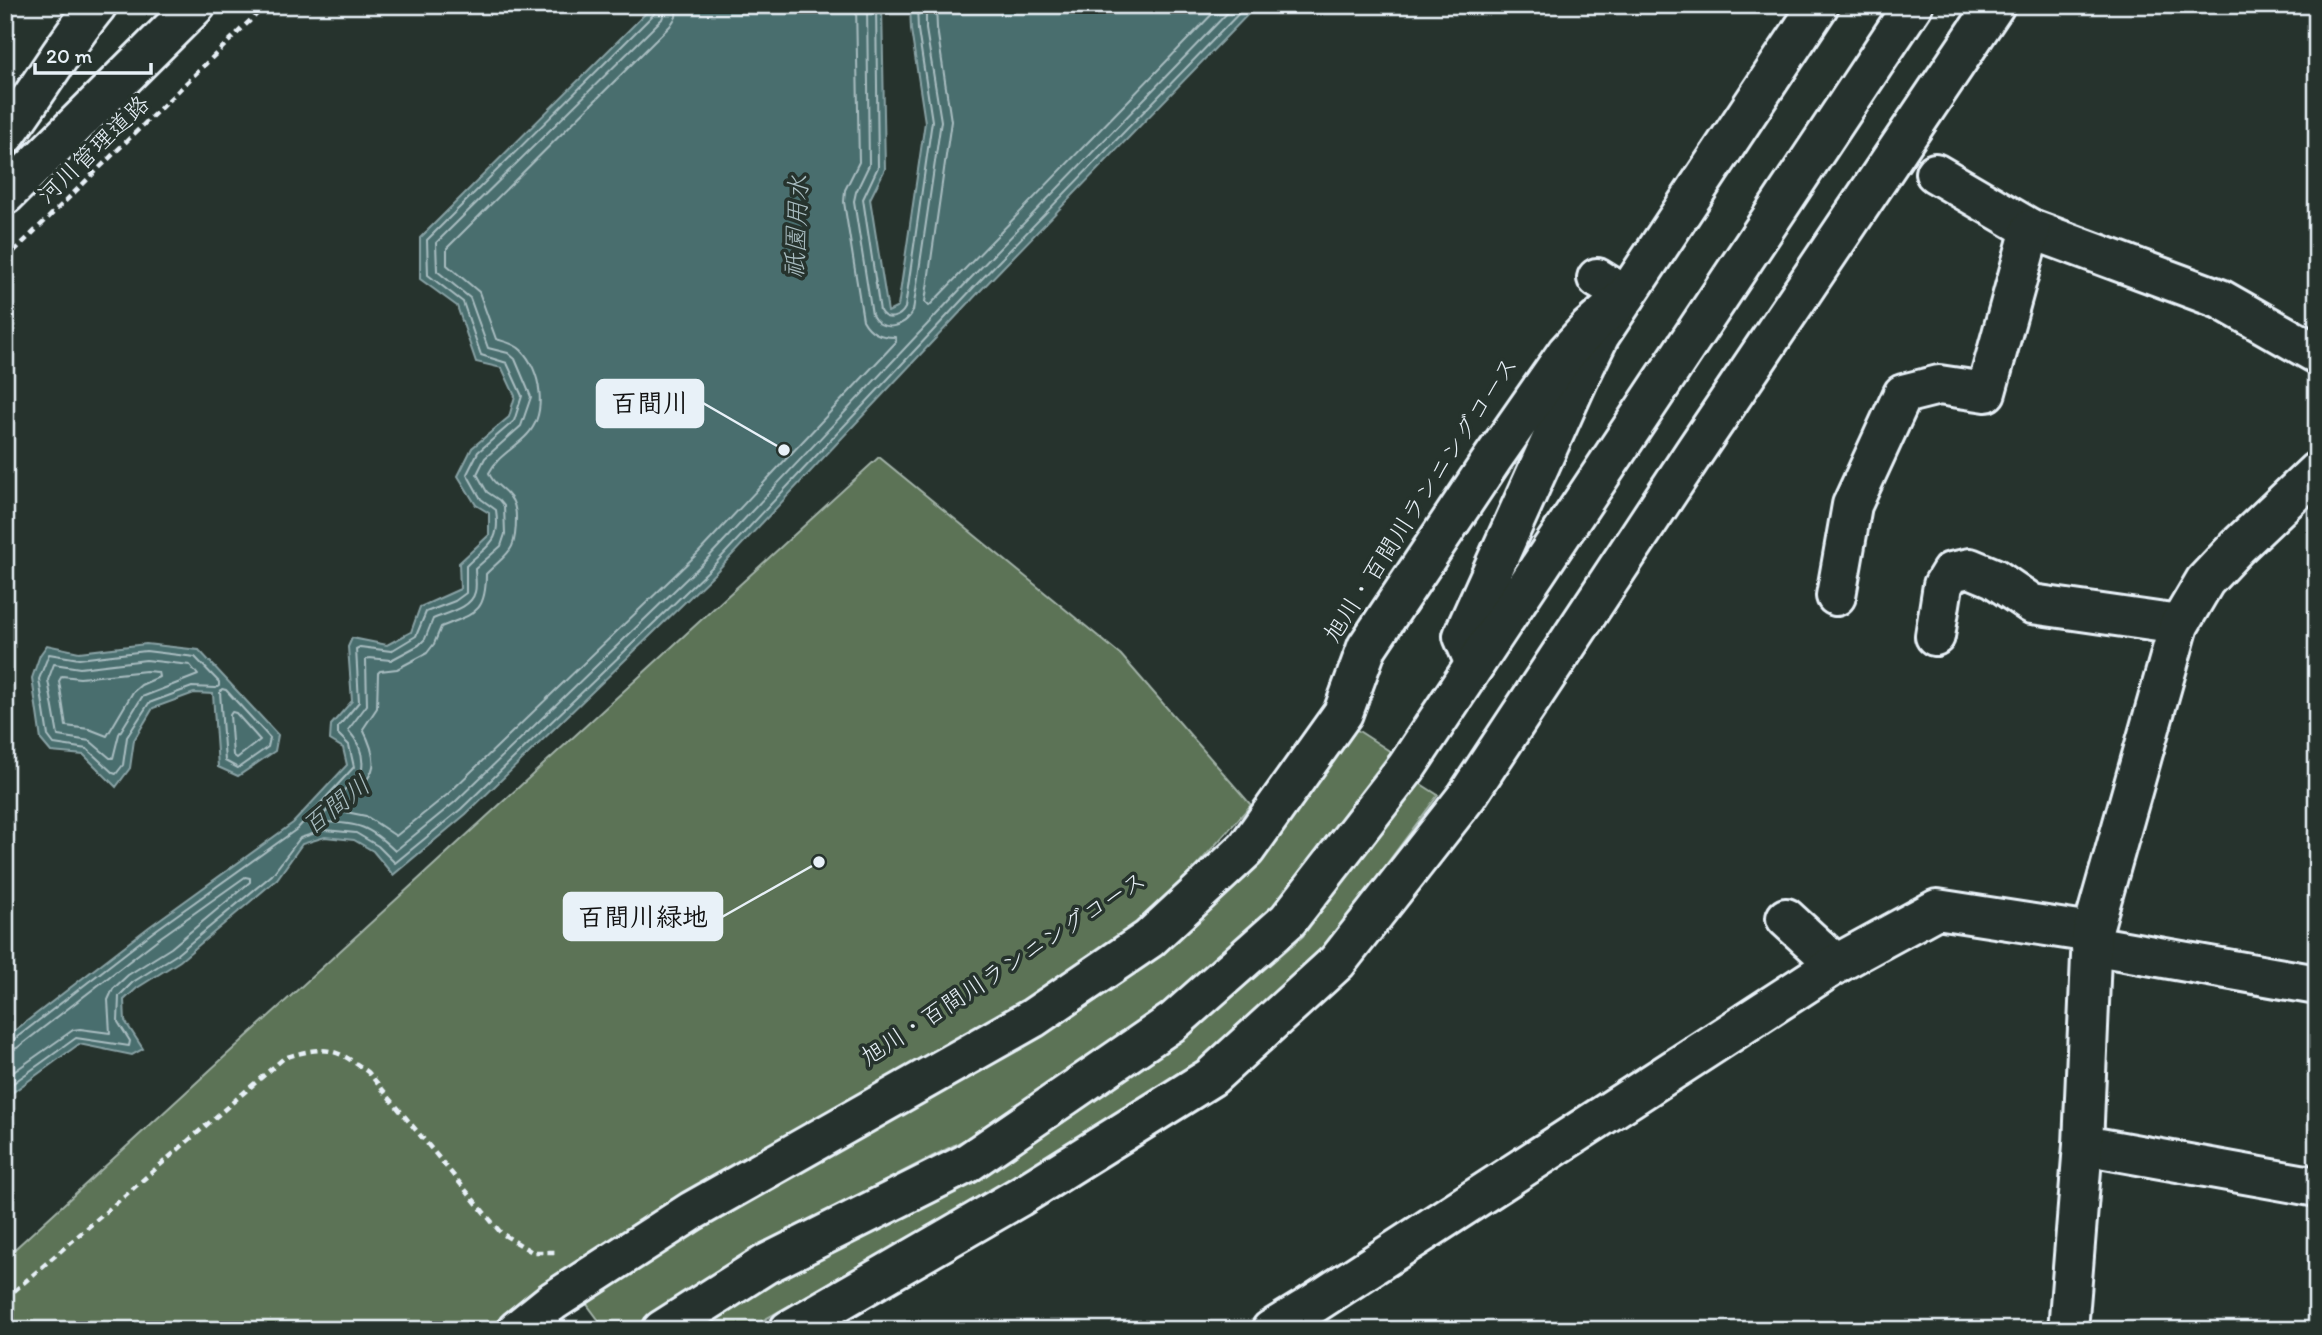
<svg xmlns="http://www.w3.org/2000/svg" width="2322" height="1335" font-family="Itim,'Klee One',sans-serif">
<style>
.green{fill:#5c7357;stroke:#a2b2a8;stroke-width:2}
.water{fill:#4a6e6e;stroke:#89a2a5;stroke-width:2}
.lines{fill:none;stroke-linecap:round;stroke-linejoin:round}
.shore{stroke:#a9bdc1;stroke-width:2}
.street-casing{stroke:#e8f1f8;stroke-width:44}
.secondary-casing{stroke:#e8f1f8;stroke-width:44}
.path{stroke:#e8f1f8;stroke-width:4.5;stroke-dasharray:7 5;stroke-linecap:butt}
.street{stroke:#26332d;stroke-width:38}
.secondary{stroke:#26332d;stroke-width:38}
.labels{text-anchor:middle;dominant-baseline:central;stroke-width:7;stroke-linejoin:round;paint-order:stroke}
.street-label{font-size:24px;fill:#e8f1f8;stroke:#26332d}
.water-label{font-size:26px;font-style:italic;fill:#a9bdc1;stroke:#26332d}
.leader{fill:none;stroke:#e8f1f8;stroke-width:2.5}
.callout-dot{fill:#e8f1f8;stroke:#26332d;stroke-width:2.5}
.callout{fill:#e8f1f8;stroke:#e8f1f8;stroke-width:2.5}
.callout-label{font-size:26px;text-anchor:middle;font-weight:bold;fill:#111}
</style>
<rect width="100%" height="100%" fill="#26332d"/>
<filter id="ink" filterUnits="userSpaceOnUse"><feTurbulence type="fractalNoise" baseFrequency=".0143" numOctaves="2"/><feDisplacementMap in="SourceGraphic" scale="14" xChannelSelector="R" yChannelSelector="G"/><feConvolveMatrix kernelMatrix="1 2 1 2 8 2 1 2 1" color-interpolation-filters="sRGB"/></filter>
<g filter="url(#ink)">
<g class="green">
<polygon points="879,457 1121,655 1251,805 1149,919 952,1051 543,1289 492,1330 5,1330 5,1258"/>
<polygon points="1351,726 1391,752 1274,906 1175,1002 997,1123 755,1248 633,1330 606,1330 583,1299 1159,950"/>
<polygon points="1416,781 1438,795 1321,952 1205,1059 1019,1176 746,1330 692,1330 817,1254 1008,1161 1188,1035 1303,936"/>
</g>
<g class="water">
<polygon points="654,5 882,5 885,169 870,199 888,312 898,307 925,122 911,30 910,5 1257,5 980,291 716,572 466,814 393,875 373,851 354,840 325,837 302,844 277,879 180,961 137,988 124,1000 125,1021 143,1049 132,1055 79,1044 5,1098 5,1038 149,927 293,823 347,765 343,748 330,740 331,725 352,701 348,647 352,638 387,645 411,632 420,607 460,589 459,563 489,535 489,513 476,505 458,476 472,448 509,417 515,396 502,368 476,362 457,306 420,279 420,238"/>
<polygon points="146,644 199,650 278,735 275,751 238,776 218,767 213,694 194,693 153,708 134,740 130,768 116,787 84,755 51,752 41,740 32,678 40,655 47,645 79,652"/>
</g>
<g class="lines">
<g class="shore">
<path d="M 667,5 L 662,19 L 436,243 L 437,271 L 470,298 L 488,348 L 508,353 L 515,359 L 531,397 L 521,426 L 485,458 L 477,474 L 487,492 L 499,500 L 504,506 L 505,534 L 501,546 L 475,569 C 475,576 477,585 475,592 C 471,609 446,613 433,619 L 425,639 L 419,645 L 391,660 L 369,658 L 366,660 L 367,705 L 348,730 C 358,741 364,754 362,769 L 320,819 L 323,822 C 359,823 369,826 395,851 L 455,802 L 705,561 L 969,280 L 1235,5"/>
<path d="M 677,5 L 676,17 L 670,26 L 447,248 L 447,265 L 479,292 L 496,339 C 505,342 514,343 521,350 C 541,370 548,413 527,435 C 515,448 497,456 489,473 C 493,485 503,487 510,497 C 515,503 516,510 516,518 C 516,553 509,551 486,574 C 486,614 474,613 441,627 L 434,644 L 427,653 L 397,669 L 380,671 L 378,673 L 377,708 L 363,729 C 388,779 363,775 343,810 L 346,812 L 366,816 L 396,836 L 448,794 L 698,553 L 896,342 L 895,337 C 880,337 870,333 863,320 L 844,202 L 845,190 L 859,162 L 856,5"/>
<path d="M 867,5 L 869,165 L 856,192 L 854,201 L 872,315 C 881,333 905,328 913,311 L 941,121 L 926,29 L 926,5"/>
<path d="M 876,5 L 878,167 L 863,199 L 880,311 C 886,322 900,318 905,308 L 932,121 L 918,30 L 917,5"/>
<polyline points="936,5 937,28 951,121 925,302 929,306 1221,5"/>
<polygon points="146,651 195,657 219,682 219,686 216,688 192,687 149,703 127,737 123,765 116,774 113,773 87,749 54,744 48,736 39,679 49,654 79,659"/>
<polygon points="146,660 190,665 198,675 142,697 119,734 113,758 110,758 90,741 58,736 48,680 54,664 80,668"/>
<polygon points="146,671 158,672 159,677 141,685 133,692 107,736 89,729 66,726 59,681 62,676 80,678"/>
<polygon points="222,689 226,690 270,738 268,747 238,768 225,761 220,692"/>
<polygon points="232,712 236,713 260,740 237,758 233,755 230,715"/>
<path d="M 5,1043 L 12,1041 L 153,932 L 297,829 L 354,767 L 349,745 L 338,734 L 338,727 L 359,702 L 356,649 L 360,647 L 391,651 L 416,636 L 426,612 L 455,601 L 466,593 L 466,566 C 488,544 501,544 496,510 L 481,499 L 467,474 L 478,452 L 514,421 L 522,396 L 507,363 L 481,355 L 463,302 L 428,275 L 427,240 L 655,13 L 658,5"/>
<polyline points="5,1052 17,1048 158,939 245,877 250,878 250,882 171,948 128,975 113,989 108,1000 110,1033 80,1029 73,1030 5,1078"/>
<polyline points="5,1089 76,1038 129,1046 130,1041 118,1022 119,996 133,982 176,955 272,875 300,838 325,830 356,833 378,846 395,863 461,809 712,567 975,286 1247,5"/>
</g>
<g class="street-casing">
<g id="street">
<path d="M 5,135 C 37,93 63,46 97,5"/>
<polyline points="1935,173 2031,229 2220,299 2317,354"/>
<polyline points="1836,596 1852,505 1903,394 1939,385 1986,392 2031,229"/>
<polyline points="1935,636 1943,585 1951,572 1970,568 1994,578 2032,604 2179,625"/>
<polyline points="1475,664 1463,636 1580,376 1600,335 1626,296 1597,278"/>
<polyline points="1786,918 1836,964"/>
<polyline points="2091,945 2317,985"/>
<polyline points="2083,1145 2317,1187"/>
<polyline points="517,1330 553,1301 692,1211 1033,1018 1149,939 1246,849 1343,713 1367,647 1493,458 1567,352 1589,328 1626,296 1819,5"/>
<polyline points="662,1330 766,1264 966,1164 1174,1021 1288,920 1406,768 1913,5"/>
<polyline points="789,1330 1019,1197 1211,1077 1337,962 1467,796 1695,451 1995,5"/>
<polyline points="1271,1330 1307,1308 1836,964 1937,909 2092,933"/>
<polyline points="2068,1330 2083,1145 2092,933 2179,625 2205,581 2237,547 2317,471"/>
</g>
</g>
<g class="secondary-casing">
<polyline id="secondary" points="5,195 196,5"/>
</g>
<g class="path">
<polyline points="5,260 266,5"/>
<path d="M 5,1299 L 284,1058 C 325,1045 334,1047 368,1072 L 501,1233 L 532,1252 L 555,1252"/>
</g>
<use href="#street" class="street"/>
<use href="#secondary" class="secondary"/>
</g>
</g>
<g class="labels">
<g class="street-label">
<text transform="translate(93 149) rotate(-44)">河川管理道路</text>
<text transform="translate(1420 499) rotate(-57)">旭川・百間川ランニングコース</text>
<text transform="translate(1003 968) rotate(-33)">旭川・百間川ランニングコース</text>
</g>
<g class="water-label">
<text transform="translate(796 227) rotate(-87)">祇園用水</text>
<text transform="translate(336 805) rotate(-38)">百間川</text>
</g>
</g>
<path class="leader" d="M784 450L703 403M819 862L722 917"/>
<g class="callout-dot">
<circle cx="784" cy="450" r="7"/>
<circle cx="819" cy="862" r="7"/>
</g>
<g class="callout">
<rect x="597" y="380" width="106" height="47" rx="7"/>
<rect x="564" y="893" width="158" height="47" rx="7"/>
</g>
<g class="callout-label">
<text x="650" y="412">百間川</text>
<text x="643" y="926">百間川緑地</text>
</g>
<rect width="2322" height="1335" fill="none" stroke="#26332d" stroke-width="28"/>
<rect x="14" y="14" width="2294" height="1307" fill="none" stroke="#e8f1f8" stroke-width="2.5" filter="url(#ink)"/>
<path d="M35 63v10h116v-10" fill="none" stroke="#e8f1f8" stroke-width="3.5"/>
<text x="46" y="63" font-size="21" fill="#e8f1f8" stroke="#26332d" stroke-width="5" paint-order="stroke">20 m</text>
</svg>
